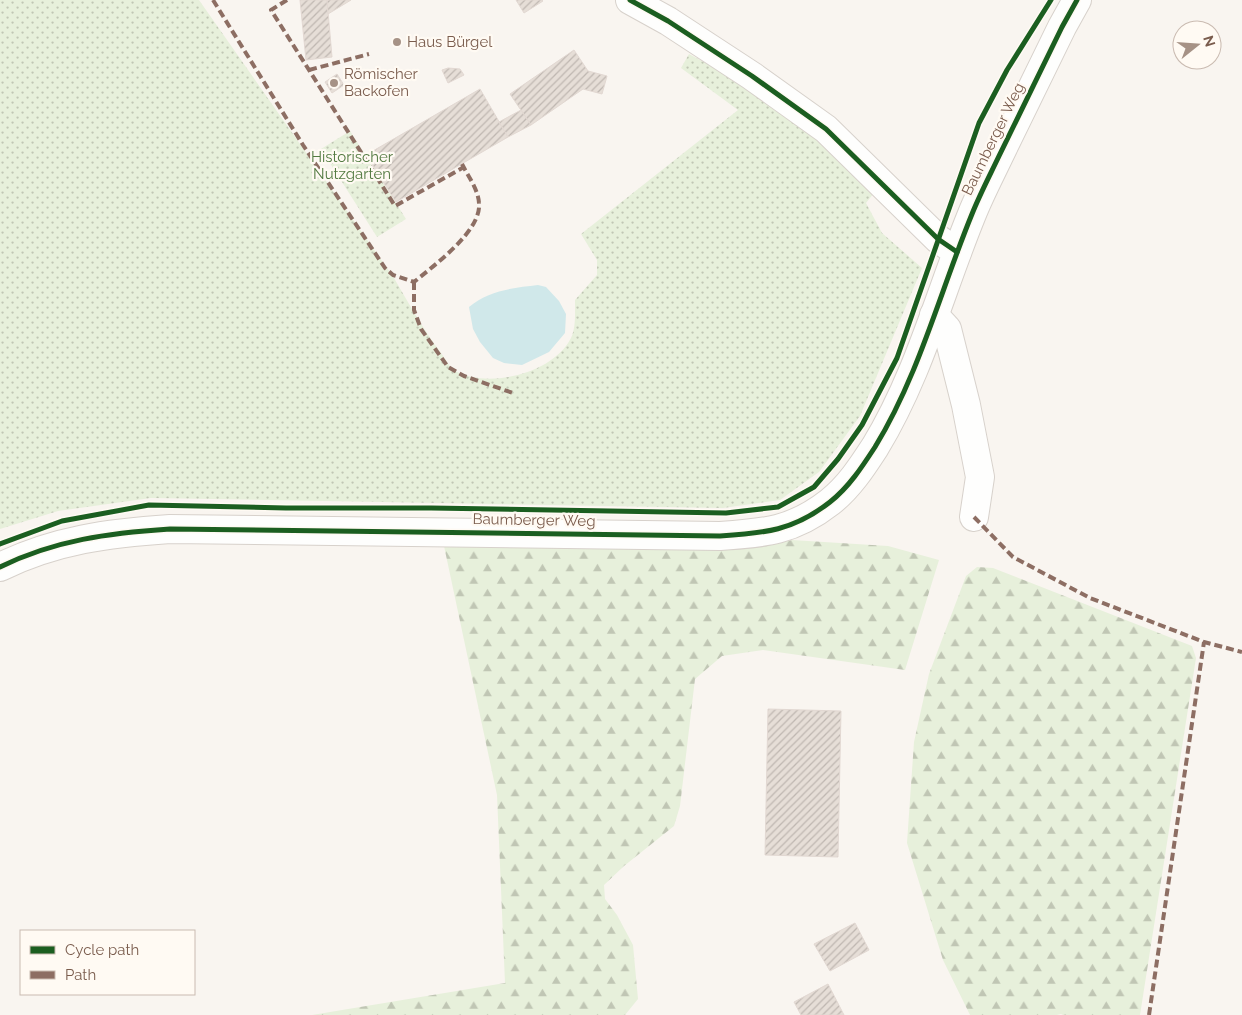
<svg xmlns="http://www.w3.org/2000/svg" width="1242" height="1015" font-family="Raleway,sans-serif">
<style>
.grass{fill:url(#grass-dots)}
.forest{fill:url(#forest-firs)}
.water{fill:#d0e8ea}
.building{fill:url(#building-hatch);stroke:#e2d8d2}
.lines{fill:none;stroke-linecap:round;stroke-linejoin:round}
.minor-casing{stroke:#d7d1cb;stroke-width:30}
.minor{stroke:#fefefd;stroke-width:28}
.quiet{stroke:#8d6e63;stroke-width:4;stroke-dasharray:8 4;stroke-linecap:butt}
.cycleway-casing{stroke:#fffaf3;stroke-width:8}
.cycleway{stroke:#1b5e20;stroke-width:5}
.poi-dot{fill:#a69286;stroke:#fffaf3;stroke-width:2}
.labels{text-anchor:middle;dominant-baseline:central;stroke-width:4.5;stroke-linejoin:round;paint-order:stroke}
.poi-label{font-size:15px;fill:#7a5c4d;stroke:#fffaf3;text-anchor:start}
.street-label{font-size:15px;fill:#7a5c4d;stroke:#fffaf3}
.park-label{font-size:15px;fill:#537a41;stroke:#fffaf3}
</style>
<defs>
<pattern id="grass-dots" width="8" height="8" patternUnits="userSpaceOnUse" patternTransform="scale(1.25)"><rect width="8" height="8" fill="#e7f0db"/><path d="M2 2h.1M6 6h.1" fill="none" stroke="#c0c6b4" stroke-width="1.8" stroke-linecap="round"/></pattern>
<pattern id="forest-firs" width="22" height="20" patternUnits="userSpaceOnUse" patternTransform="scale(1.25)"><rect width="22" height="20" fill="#e7f0db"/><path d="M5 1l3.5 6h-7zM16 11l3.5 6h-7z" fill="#c0c6b4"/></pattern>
<pattern id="building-hatch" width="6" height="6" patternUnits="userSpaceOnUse" patternTransform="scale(1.25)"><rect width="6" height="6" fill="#e6ded7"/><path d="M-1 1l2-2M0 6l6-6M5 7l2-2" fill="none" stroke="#bfb7b1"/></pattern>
</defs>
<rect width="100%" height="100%" fill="#f9f5f0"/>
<g class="grass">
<path d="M 0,0 L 199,0 L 394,278 C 409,304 423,329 441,353 C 445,358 449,367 455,371 C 488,389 553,374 571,338 C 576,328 575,312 575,300 L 597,275 L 597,260 L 581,234 L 738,110 L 681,68 L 689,54 L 748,86 L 796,117 L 878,188 L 866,203 L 882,233 L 922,268 L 860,416 L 819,472 L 780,500 L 723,508 L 151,498 L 58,511 L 0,529 Z"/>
<polygon points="350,131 406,219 377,237 321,149"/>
</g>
<g class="forest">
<polygon points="792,540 888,546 939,560 905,670 763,650 722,656 695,679 680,806 674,826 624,866 604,885 605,899 617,915 633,945 638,999 625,1015 312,1015 505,983 497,795 444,546 760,546"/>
<polygon points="977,567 993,568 1192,646 1196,658 1140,1015 1063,1015 1061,1014 1057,1015 970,1015 943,960 907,843 914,742 929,674 966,576"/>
</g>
<path class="water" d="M 538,285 L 546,287 L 559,301 L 566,314 L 565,333 L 549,352 L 522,365 L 504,363 L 493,358 L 480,342 L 473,329 L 469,307 C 489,290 513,288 538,285 Z"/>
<g class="building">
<polygon points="300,0 327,0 332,57 306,60"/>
<polygon points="327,0 351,0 328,14"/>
<polygon points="516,0 542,0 543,1 524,13"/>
<polygon points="574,50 588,71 607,76 602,94 583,89 531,125 510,94"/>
<polygon points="448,68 460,69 464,75 448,83 442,70"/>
<polygon points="337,74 344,85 332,93 325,82"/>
<polygon points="480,89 508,137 396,202 366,155"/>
<polygon points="521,110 531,125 508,137 499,122"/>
<polygon points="768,709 841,711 838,857 765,855"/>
<polygon points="855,923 869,950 830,971 814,944"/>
<polygon points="828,984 844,1015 801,1015 794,1002"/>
</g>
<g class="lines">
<g class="minor-casing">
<g id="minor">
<polyline points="630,0 668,21 752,76 826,129 938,239 957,252"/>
<polyline points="934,315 947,329 966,405 980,477 974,517"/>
<path d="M 0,567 C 55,540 109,533 170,529 L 720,536 C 765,533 793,531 830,502 C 849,487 862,467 875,447 C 919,375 940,292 972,214 C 980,194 990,175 999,156 C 1020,113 1041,70 1062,27 L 1077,0"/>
</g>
</g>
<use href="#minor" class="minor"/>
<g class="quiet">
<path d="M 213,0 L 303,145 L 385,268 L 393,275 L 414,282 C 433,266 482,231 479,203 C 478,189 468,176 462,164"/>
<polyline points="287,0 271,10 395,206 464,167"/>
<polyline points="309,70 369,54"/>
<polyline points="414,282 414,310 421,329 448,367 464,376 513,393"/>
<polyline points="974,517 1013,557 1090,598 1204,642 1242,652"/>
<polyline points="1149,1015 1204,642"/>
</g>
<g class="cycleway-casing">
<g id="cycleway">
<polyline points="630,0 668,21 752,76 826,129 938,239 957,252"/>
<polyline points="0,544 62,521 149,505 286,508 431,508 726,513 778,507 814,487 838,459 862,425 897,358 979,123 1007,70 1051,0"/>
<path d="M 0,567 C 55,540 109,533 170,529 L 720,536 C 765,533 793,531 830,502 C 849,487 862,467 875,447 C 919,375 940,292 972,214 C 980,194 990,175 999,156 C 1020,113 1041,70 1062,27 L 1077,0"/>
</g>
</g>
<use href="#cycleway" class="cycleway"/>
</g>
<g class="poi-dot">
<circle cx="397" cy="42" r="5"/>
<circle cx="334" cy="83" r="5"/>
</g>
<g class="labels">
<g class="poi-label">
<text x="407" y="42">Haus Bürgel</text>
<text x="344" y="74">Römischer<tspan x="344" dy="17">Backofen</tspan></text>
</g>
<g class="street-label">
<text transform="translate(993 139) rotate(-64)">Baumberger Weg</text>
<text transform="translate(534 520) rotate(1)">Baumberger Weg</text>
</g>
<g class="park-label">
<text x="352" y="157">Historischer<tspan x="352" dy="17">Nutzgarten</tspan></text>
</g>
</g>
<rect x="20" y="930" width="175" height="65" fill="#fffaf3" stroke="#cabbb1"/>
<rect x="30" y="946" width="25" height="8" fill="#1b5e20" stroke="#cabbb1"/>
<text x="65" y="955" font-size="15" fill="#7a5c4d">Cycle path</text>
<rect x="30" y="971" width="25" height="8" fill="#8d6e63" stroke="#cabbb1"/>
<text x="65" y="980" font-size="15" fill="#7a5c4d">Path</text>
<g transform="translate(1197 45) rotate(73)"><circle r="24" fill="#fffaf3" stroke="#cabbb1"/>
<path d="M0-4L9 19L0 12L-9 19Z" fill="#a69286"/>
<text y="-8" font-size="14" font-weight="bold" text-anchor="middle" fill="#7a5c4d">N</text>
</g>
</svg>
